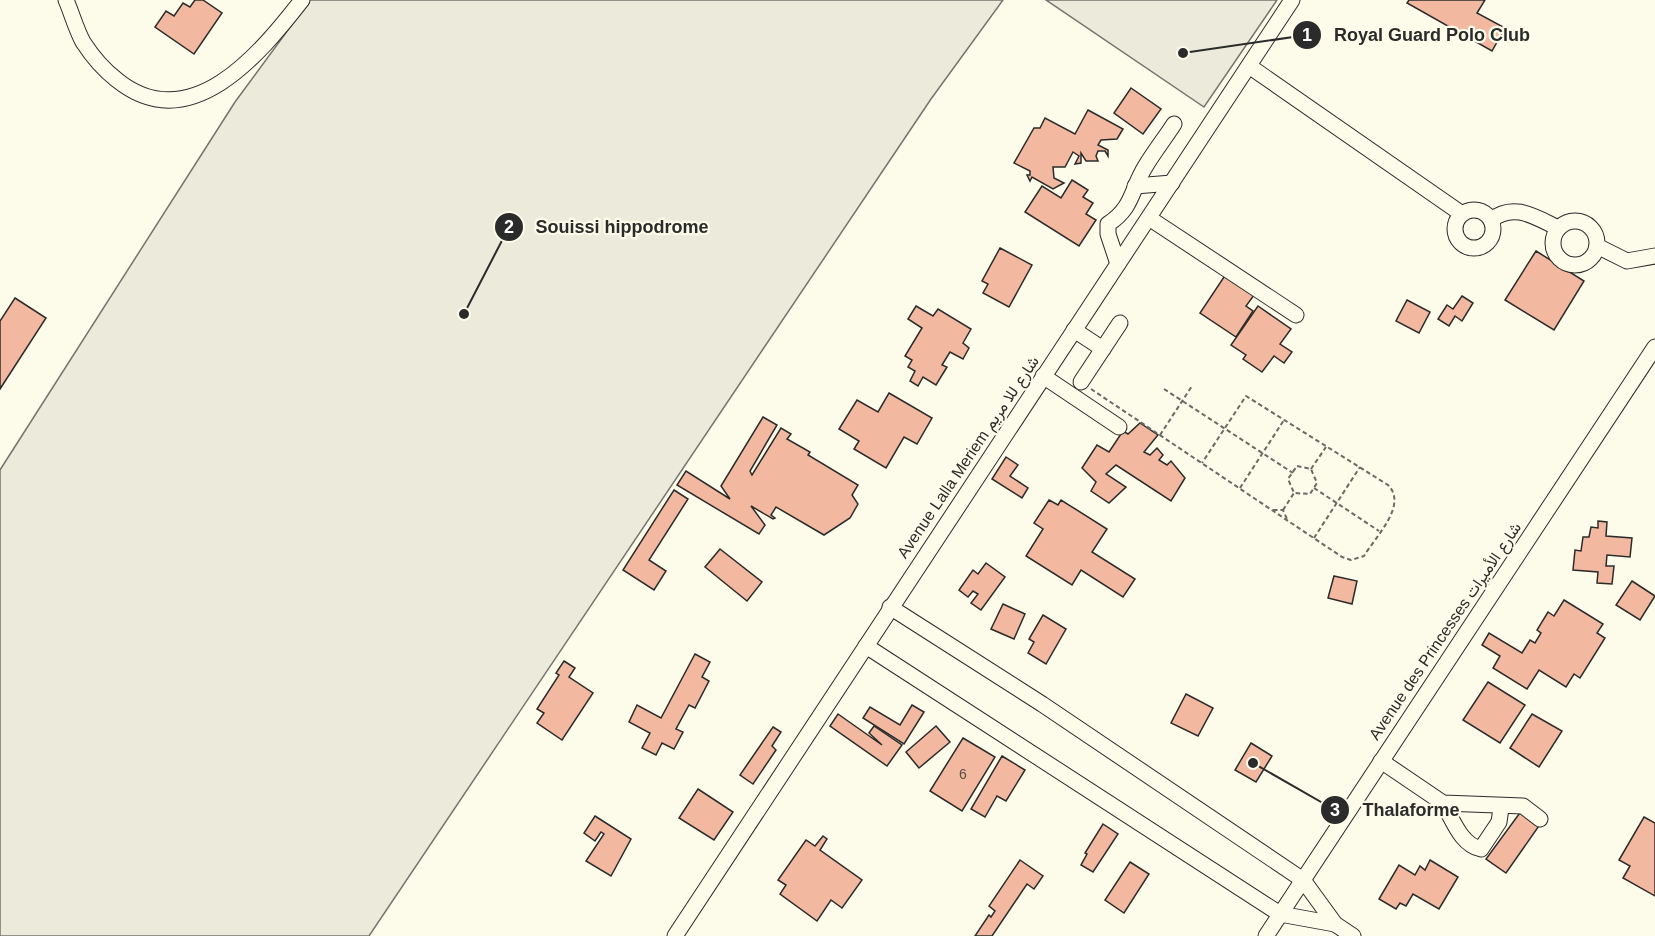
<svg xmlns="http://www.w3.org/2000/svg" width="1655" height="936" font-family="Helvetica,Vazirmatn,sans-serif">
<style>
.green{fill:#ecebdb;stroke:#74746e;stroke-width:1.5}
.building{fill:#f2b8a0;stroke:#2b2b2b;stroke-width:1.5}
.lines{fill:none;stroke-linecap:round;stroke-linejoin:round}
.minor-casing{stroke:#2b2b2b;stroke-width:17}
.path{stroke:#6a6964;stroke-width:2;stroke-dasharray:4.5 3;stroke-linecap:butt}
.minor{stroke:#fdfbea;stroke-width:15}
.labels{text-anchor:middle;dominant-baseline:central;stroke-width:4.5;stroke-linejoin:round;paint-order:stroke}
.number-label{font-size:14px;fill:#5d4e48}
.street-label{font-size:16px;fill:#2b2b2b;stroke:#fdfbea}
.leader{fill:none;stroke:#2b2b2b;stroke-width:2}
.callout-dot{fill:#2b2b2b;stroke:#fdfbea;stroke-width:2}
.mark-label{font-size:18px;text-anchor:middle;font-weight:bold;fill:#fff}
.callout-label{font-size:18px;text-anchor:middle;font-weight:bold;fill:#2b2b2b;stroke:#fdfbea;stroke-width:4.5;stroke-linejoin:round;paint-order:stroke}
</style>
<rect width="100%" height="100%" fill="#fdfbea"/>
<g class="green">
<polygon points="310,0 1003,0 931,99 369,936 0,936 0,470 235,102"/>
<polygon points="1046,0 1277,0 1204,107"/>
</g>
<g class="building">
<polygon points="195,0 203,0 222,13 194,54 155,27 166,11 174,16 183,3 190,7"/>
<polygon points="1409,0 1485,0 1477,13 1505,28 1492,51 1407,3"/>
<polygon points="1131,88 1161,109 1143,134 1114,113"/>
<polygon points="1088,110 1123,129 1117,139 1101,140 1098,145 1108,150 1108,156 1105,151 1098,151 1096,156 1098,161 1086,161 1081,153 1081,163 1075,164 1079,156 1073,152 1065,167 1053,167 1054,178 1064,183 1053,189 1032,177 1030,181 1027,175 1030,175 1030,171 1014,163 1034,128 1040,128 1045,118 1075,134"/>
<polygon points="1072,180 1088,190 1083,197 1093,203 1086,214 1096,220 1079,246 1025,212 1042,186 1061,198"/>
<polygon points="1000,248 1032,265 1009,307 983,293 988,284 982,281"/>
<polygon points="1536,251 1584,281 1554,330 1505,300"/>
<polygon points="1228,271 1257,291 1246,306 1253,311 1236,337 1200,313"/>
<polygon points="1462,296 1473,303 1462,321 1455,316 1449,326 1438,319 1447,305 1453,309"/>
<polygon points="15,298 46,318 0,389 0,321"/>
<polygon points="1407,300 1430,312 1419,333 1396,321"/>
<polygon points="916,306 933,316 938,309 971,329 963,343 969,348 963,359 950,352 942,365 947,367 936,385 923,377 918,386 910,381 915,371 908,367 912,360 905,356 922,328 908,319"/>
<polygon points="1258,306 1291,329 1280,344 1292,352 1284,363 1274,356 1262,372 1243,359 1246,355 1231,345"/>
<polygon points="889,393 932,418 917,444 904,437 886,468 854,449 859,441 839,429 857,400 878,412"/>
<polygon points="763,417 777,425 750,471 752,475 781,428 791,434 787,439 810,452 808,455 858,485 852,495 858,504 850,518 824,535 776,507 771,515 775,518 773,519 751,506 765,525 759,534 677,485 686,471 730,499 721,486"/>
<polygon points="1140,423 1158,435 1144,452 1150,455 1157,448 1163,455 1159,460 1167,465 1171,461 1185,478 1171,501 1116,465 1106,474 1126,487 1109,503 1091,491 1096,482 1082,468 1097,445 1109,452 1123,431 1128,434"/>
<polygon points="1006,457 1018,465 1010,476 1028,488 1022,498 992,479"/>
<polygon points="674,490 688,499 649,560 666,571 654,590 623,570"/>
<polygon points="1049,500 1058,505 1061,500 1107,529 1092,552 1135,579 1123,597 1081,570 1072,585 1026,556 1043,529 1034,523"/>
<polygon points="1598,521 1607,522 1606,536 1632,538 1630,557 1607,555 1606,566 1614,566 1612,584 1597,583 1598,572 1573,570 1575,550 1581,551 1583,537 1589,537 1591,527 1598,528"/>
<polygon points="720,549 762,582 747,601 705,567"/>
<polygon points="986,563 1005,577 981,610 971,603 978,594 973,591 968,597 959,590 973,570 978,574"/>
<polygon points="1334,576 1357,581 1352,604 1328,598"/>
<polygon points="1632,581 1655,596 1640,620 1616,605"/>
<polygon points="1564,600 1603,624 1597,633 1605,638 1580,678 1574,674 1566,687 1539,670 1527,689 1493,668 1500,656 1482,645 1489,633 1522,653 1530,640 1535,643 1541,633 1537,630 1548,612 1554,616"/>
<polygon points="1003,604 1025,614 1014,639 991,629"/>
<polygon points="1043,615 1066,629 1046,664 1028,653 1034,642 1029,639"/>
<polygon points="695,654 710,662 702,677 709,681 695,708 689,705 676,729 683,732 674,749 662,743 656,755 642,748 650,733 629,722 637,705 661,718"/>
<polygon points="564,661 575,668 569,677 593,693 562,740 537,723 544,713 537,709 559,675 556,673"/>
<polygon points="1488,682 1525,705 1500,743 1463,720"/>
<polygon points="1186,694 1213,708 1198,736 1171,723"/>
<polygon points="912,705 924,712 904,744 863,718 870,707 900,725"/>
<polygon points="838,714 882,745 869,733 874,726 902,745 887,766 830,726"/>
<polygon points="1532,714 1562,731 1539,767 1510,748"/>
<polygon points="936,726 950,742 919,768 906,752"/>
<polygon points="773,727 781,732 772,746 776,750 753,784 740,775"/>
<polygon points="963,738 995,757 962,811 930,791"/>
<polygon points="1251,743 1272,756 1256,782 1235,770"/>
<polygon points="1002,756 1025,770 1006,801 997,796 985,817 971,809"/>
<polygon points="698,789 733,812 714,840 679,818"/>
<polygon points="1522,810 1541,823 1506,873 1486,859"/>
<polygon points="595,816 631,839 611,876 586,861 604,834 601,832 595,841 584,833"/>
<polygon points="1644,817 1655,823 1655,896 1623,878 1630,866 1619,860"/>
<polygon points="1103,824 1118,834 1093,872 1081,865 1087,854 1085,853"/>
<polygon points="823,836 827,839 820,850 862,880 842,908 831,900 817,921 780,894 786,885 778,880 806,840 815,846"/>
<polygon points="1020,860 1043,876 1034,889 1027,884 992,936 975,936 989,915 991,917 995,911 989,906"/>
<polygon points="1430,860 1458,877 1439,909 1413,894 1406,906 1400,903 1396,909 1379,899 1399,865 1415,875 1420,866 1425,870"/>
<polygon points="1130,862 1149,874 1124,913 1105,900"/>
</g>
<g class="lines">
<g class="minor-casing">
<g id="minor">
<path d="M 66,0 C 72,14 76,29 83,42 C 92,56 104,70 117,80 C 190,139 260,54 302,0"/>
<polyline points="1249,66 1462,214"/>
<polyline points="1135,186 1172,183"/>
<circle cx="1474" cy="229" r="19"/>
<polyline points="1149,218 1296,315"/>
<path d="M 1491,220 C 1514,202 1535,217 1558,228"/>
<circle cx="1575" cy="243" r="22"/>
<polyline points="1597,246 1627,261 1655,256"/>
<path d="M 1118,264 L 1108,234 L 1108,224 C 1133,208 1131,190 1145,167 C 1154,152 1165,138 1174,124"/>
<polyline points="1074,330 1103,349"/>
<polyline points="1043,376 1119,427"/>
<polyline points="1081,382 1120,323"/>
<polyline points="890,607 1042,704 1303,880 1335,924 1353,936"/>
<polyline points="866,646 1280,914 1335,924"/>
<polyline points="1381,761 1443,803 1523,806 1540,819"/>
<path d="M 1443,803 C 1453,820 1461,845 1481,849 L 1499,822 L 1501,808"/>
<polyline points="675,936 1292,0"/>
<polyline points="1266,936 1655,347"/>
</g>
</g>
<g class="path">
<path d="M 1091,389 L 1342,557 L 1351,560 L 1364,556 C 1376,536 1408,505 1388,485 L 1246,396 L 1202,463"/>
<polyline points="1164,389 1293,473"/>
<polyline points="1160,435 1192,386"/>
<polygon points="1297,466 1311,469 1317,483 1310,494 1294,493 1288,479"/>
<polyline points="1311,469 1326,447"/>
<polyline points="1240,488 1284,420"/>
<polyline points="1314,488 1379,531"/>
<polyline points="1273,510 1283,510 1287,519"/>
<polyline points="1283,510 1294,493"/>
<polyline points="1314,538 1360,467"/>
</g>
<use href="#minor" class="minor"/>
</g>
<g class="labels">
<g class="number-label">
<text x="963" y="774">6</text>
</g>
<g class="street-label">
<text transform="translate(968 457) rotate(-56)">Avenue Lalla Meriem شارع للا مريم</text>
<text transform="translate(1445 631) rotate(-56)">Avenue des Princesses شارع الأميرات</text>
</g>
</g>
<path class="leader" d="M1183 53L1307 35M464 314L509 227M1253 763L1335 810"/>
<g class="callout-dot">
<circle cx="1183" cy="53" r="6"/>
<circle cx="464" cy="314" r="6"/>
<circle cx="1253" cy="763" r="6"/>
<circle cx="1307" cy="35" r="15"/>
<circle cx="509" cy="227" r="15"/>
<circle cx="1335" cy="810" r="15"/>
</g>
<g class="mark-label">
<text x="1307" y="41">1</text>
<text x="509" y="233">2</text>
<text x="1335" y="816">3</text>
</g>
<g class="callout-label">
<text x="1432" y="41">Royal Guard Polo Club</text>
<text x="622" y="233">Souissi hippodrome</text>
<text x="1411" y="816">Thalaforme</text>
</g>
</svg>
